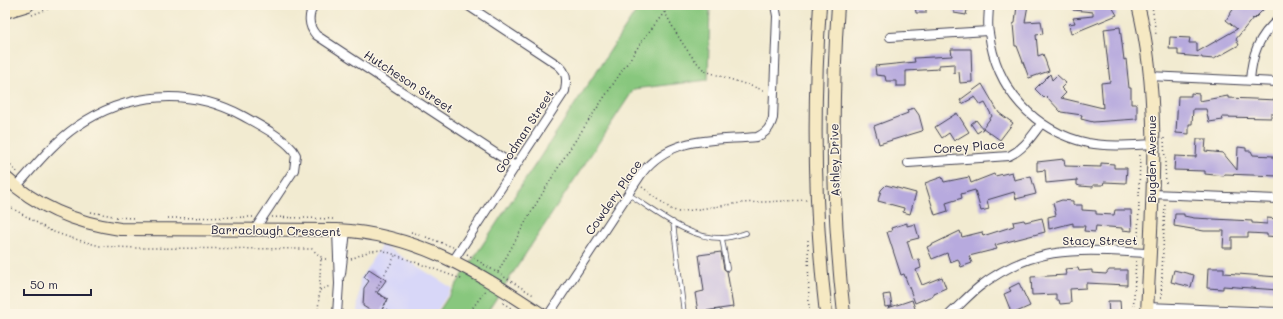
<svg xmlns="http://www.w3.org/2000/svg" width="1283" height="319" font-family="Mali,sans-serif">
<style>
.built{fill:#d8d7f8}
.green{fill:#88c77e;stroke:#55745c}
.building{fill:#b7aade}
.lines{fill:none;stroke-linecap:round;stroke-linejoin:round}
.lane-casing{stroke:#414052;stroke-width:5.5}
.street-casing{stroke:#414052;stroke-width:10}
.secondary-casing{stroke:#414052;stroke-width:14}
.path{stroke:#414052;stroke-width:1.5;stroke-dasharray:1 3;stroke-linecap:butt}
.lane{stroke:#fff;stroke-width:4}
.street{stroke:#fff;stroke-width:8}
.secondary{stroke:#f6e9c3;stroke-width:12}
.labels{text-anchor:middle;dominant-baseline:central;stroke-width:3;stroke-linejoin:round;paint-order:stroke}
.street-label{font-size:12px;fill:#22223b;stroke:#fcf5e5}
</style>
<rect width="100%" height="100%" fill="#fcf5e5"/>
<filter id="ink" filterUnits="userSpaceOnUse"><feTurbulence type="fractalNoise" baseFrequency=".025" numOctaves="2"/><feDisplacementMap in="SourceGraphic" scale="8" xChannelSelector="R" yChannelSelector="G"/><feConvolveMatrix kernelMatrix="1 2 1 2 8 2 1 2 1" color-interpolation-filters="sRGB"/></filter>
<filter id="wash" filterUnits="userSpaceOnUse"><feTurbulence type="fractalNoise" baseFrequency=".012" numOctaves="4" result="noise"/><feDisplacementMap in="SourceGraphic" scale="16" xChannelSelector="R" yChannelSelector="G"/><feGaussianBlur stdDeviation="0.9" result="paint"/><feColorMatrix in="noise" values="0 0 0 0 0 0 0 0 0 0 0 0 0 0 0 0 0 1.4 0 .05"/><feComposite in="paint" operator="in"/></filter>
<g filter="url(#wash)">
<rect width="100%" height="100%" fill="#f2ebd1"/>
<polygon class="built" points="382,244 452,288 435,314 357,314 360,279"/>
<polygon class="green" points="640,5 710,5 708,80 634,89 486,314 437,314"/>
<g id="blocks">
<g class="building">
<polygon points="915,5 926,5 926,13 916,13"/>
<polygon points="954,5 968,5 966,15 954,13"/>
<polygon points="1017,5 1028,5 1025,22 1041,21 1043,34 1036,35 1038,56 1043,54 1049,71 1029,78 1017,46 1015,46 1013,24 1015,23"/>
<polygon points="1073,5 1111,5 1117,15 1071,34 1069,24 1075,23 1073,18 1093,16 1093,12 1073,10"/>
<polygon points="1236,5 1268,5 1254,19 1253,18 1236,39 1239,45 1214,59 1202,58 1202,57 1178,55 1178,49 1169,49 1170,37 1190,38 1189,43 1197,43 1197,52 1237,29 1226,20"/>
<polygon points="1120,27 1124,60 1126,59 1129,88 1131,88 1131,104 1137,104 1137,119 1093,122 1081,119 1082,115 1061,112 1046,96 1044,98 1035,89 1050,74 1052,80 1057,75 1066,83 1061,88 1066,93 1061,98 1103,108 1101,83 1110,82 1104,29"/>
<polygon points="951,49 971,49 972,82 960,83 959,72 954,73 954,64 939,65 939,69 906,71 906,86 896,86 896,81 886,81 885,76 876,75 875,66 915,62 914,58 952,56"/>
<polygon points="982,84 999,113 1013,123 1000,140 983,128 992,116 985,103 981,105 975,97 962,104 960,100"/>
<polygon points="1191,93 1199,94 1199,101 1228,96 1228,98 1278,100 1278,114 1271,114 1271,118 1222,117 1223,120 1209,122 1206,109 1193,109 1192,124 1189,124 1189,134 1176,133 1178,96 1191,96"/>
<polygon points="914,108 919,115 923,130 922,131 879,144 874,126 908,113 907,110"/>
<polygon points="957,113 969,132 954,141 949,133 942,138 935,127"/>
<polygon points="976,120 983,129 977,133 971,124"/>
<polygon points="1197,139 1206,139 1205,151 1223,153 1237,170 1238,147 1246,148 1246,151 1251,151 1253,155 1273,156 1273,158 1278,159 1278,176 1225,174 1224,176 1205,174 1205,171 1174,170 1175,156 1196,157"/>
<polygon points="1064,159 1065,166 1101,167 1101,163 1114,164 1114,168 1127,168 1126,183 1104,182 1103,185 1093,185 1093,187 1080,186 1077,185 1077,180 1046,183 1045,170 1037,171 1037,162"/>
<polygon points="1012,172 1014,180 1031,176 1036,194 1016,199 1014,192 987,200 989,209 981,211 975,190 961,194 962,198 946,203 948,211 935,215 925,183 942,177 944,182 969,177 971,183 994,174 995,176"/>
<polygon points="886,185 916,193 910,214 903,212 904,208 878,201 881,190"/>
<polygon points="1062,200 1073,201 1073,205 1082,205 1082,210 1096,211 1096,214 1114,215 1115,210 1131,210 1132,231 1122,230 1122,228 1096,226 1095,232 1084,231 1085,226 1073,226 1073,223 1049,229 1048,217 1056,215 1053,203"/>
<polygon points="1175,214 1184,214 1184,216 1194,218 1252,221 1252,223 1267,224 1267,218 1278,219 1278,237 1267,236 1267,234 1248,233 1248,237 1232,237 1232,248 1223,248 1224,231 1204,231 1174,226"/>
<polygon points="1042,218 1045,232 995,245 997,249 969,256 972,263 961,267 958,259 950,262 947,253 932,259 927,247 960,231 962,237 982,232 983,236 1014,226 1013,222 1024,220 1025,222"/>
<polygon points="907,223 907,226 915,224 919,238 907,241 913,260 919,259 921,268 916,270 922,285 942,277 946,288 934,293 934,295 915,303 904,274 901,275 887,232 892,231 891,228"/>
<polygon points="721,252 724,269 727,271 733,307 698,312 695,293 704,291 699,255"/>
<polygon points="1078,268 1079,271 1092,270 1092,273 1106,274 1109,270 1127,270 1127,285 1086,283 1086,288 1070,289 1071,303 1060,304 1059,300 1056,300 1056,294 1032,295 1031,277 1066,275 1065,269"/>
<polygon points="1208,268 1224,268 1224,273 1278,277 1278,290 1223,286 1223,289 1207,288"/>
<polygon points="369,269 386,280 377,293 388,299 382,309 390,314 376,314 363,306 364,288 369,281 364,277"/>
<polygon points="1174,270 1194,275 1191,287 1171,282"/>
<polygon points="1019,283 1030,306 1012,314 1004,294 1011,291 1009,288"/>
<polygon points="890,294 892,306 885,307 883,295"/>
<polygon points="912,300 917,314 890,314 888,308"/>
<polygon points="1108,301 1120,301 1121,314 1109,314"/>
</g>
</g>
</g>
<g filter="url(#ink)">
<use href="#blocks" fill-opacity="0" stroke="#414052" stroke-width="1"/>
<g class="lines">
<g class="lane-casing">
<g id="lane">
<path d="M 628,194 C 656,211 688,239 722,238 C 730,238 739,235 746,233"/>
<polyline points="673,222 684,314"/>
<polyline points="722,238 727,268"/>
<polyline points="705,314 719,312"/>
</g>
</g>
<g class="street-casing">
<g id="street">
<path d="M 314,5 C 308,15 308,26 316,35 L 515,166"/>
<path d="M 989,5 C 989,14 987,24 989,33 C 996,88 1033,131 1088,143 C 1109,147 1132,145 1153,144"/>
<polyline points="890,37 988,31"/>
<polyline points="1149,76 1278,82"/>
<path d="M 1250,80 C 1252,56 1258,36 1278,20"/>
<path d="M 908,163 L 1009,156 C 1024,149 1031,137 1041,124"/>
<path d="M 16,187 C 35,166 53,143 76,127 C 126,92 189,87 243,116 C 259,125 281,136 293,150 L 296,155 L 294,170 L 255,229"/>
<polyline points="1152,194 1278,199"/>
<polyline points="337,230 339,284 337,314"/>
<path d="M 453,261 L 565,91 C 567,80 567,72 558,65 L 467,5"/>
<polyline points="341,274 346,231"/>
<polyline points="1147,307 1278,312"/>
<path d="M 549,314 L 642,173 C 671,135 715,141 757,137 C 767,132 770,128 773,118 L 777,16 L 775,5"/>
<path d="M 950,314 C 960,305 969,295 979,287 C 1035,243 1083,250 1149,253"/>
</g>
</g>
<g class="secondary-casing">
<g id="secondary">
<path d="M 820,5 C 813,108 814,212 826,314"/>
<path d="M 838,5 C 831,108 832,211 844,314"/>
<path d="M 1138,5 C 1163,105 1151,212 1147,314"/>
<polyline points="5,12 28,5"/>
<path d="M 5,177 C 38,208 76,223 120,229 L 337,230 C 417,234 476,271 541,314"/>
</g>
</g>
<g class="path">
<path d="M 661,5 C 673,28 686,53 705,71 L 766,91"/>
<polyline points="1152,5 1156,35"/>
<polyline points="32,15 58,5"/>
<polyline points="1164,138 1166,186"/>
<polyline points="5,160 18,173"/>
<polyline points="642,187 671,209 678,212 741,203 807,200"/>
<polyline points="5,204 51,231 68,237 100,246 135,248 312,249 321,257 318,314"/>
<polyline points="91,212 113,216"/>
<polyline points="116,217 135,218"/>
<polyline points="272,217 334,219"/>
<polyline points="168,218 253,217"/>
<polyline points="411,232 421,235"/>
<polyline points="426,237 453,247"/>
<polyline points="808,240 809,314"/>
<polyline points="1138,244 1140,152"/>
<polyline points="467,254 535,296"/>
<polyline points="321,259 329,259"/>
<polyline points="351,259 370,251 382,250 464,280"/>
<polyline points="498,272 530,214 567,153 642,41 670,5"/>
<polyline points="320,290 330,286"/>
<polyline points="1161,298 1165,202"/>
<polyline points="503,303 520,314"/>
<path d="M 394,314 L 383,307 L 388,300 L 376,292 C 376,286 392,264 395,255"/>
<polyline points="468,314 486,290"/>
<polyline points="1133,314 1136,260"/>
</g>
<use href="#lane" class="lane"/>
<use href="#street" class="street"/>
<use href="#secondary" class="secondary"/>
</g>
</g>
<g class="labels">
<g class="street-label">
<text transform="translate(409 81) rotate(33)">Hutcheson Street</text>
<text transform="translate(524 131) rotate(-57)">Goodman Street</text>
<text transform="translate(969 146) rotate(-4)">Corey Place</text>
<text transform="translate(1151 159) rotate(-90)">Bugden Avenue</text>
<text transform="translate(834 160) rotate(-91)">Ashley Drive</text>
<text transform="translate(613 197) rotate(-55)">Cowdery Place</text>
<text transform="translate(276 230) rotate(1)">Barraclough Crescent</text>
<text x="1100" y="240">Stacy Street</text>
</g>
</g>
<rect width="1283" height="319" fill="none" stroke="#fcf5e5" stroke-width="20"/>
<path d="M24 289v6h67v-6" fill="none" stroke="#22223b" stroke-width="2"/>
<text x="30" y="289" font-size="12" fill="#22223b" stroke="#fcf5e5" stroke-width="3" paint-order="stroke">50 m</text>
</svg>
